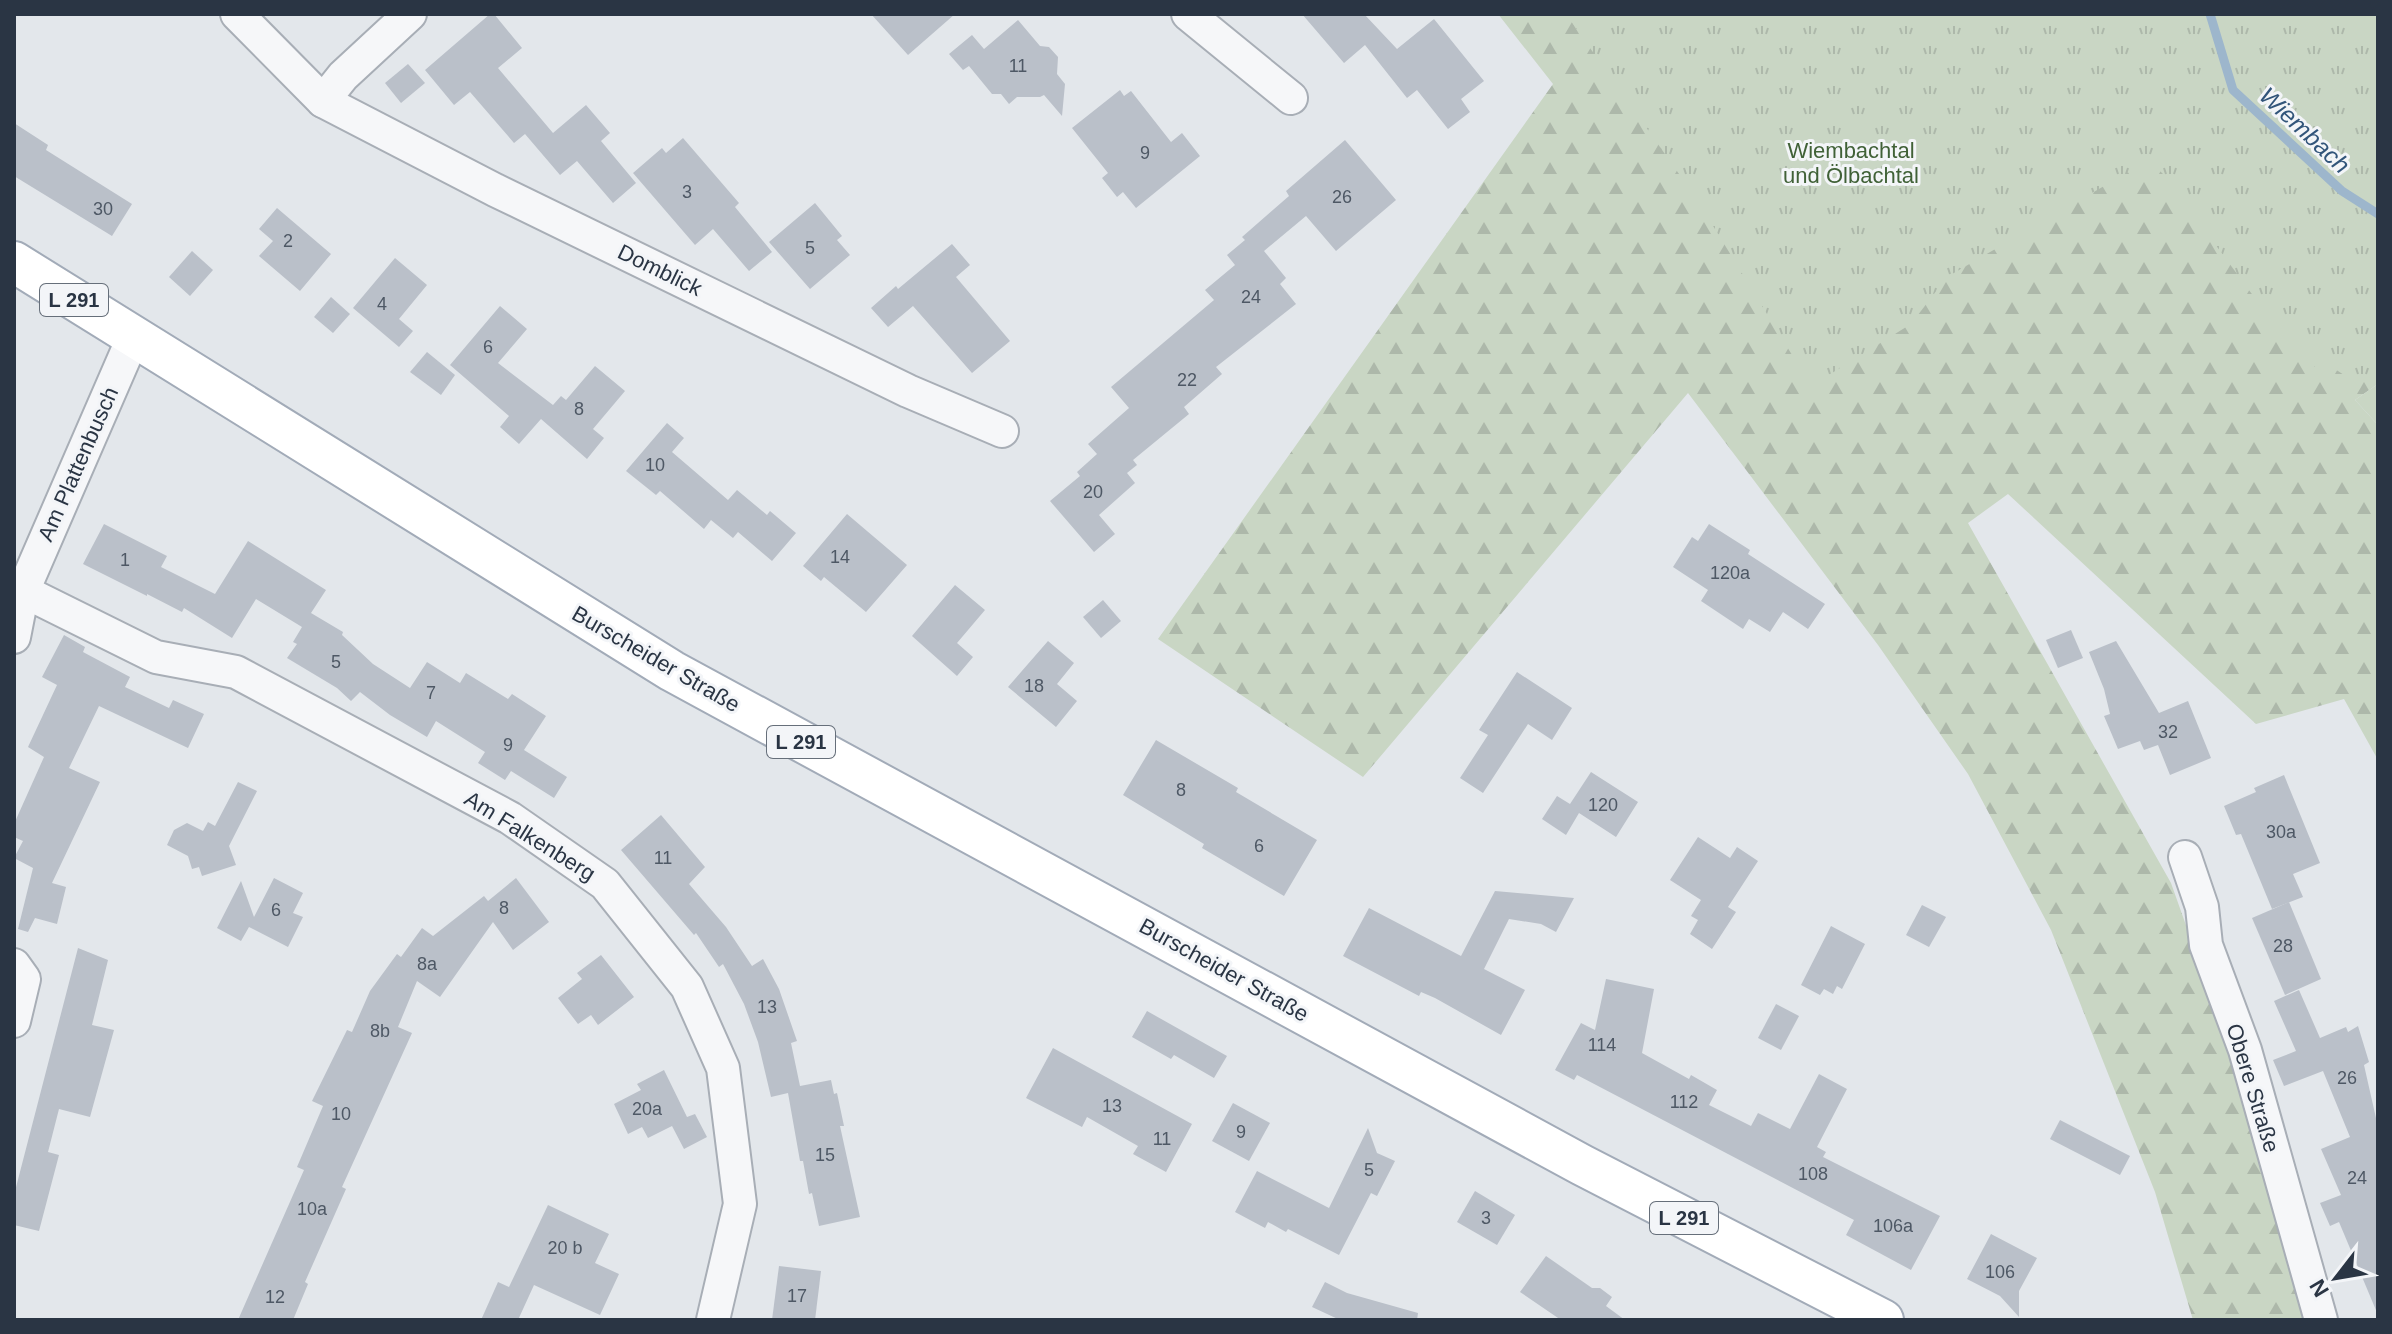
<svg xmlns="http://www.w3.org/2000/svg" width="2392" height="1334" font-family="Arial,sans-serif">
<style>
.forest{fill:url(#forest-firs)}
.park{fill:url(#park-tufts)}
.pitch{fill:#c9d6c4}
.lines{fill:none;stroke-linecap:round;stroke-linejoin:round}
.stream{stroke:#9db6cc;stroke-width:9}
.building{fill:#bac0c9}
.minor-casing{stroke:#a8aeb6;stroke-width:36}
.major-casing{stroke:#a2abb8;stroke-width:44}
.minor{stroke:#f6f7f9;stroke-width:32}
.major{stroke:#fff;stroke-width:40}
.labels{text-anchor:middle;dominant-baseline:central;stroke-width:6;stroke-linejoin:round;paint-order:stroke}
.number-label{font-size:18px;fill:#4e5865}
.shield{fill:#f3f5f8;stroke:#666f7a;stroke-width:2}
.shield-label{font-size:20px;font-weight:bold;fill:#2a3544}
.park-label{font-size:22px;fill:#406137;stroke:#f3f5f8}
.street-label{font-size:22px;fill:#2a3544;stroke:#f3f5f8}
.water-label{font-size:24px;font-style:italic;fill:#32557a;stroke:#f3f5f8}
</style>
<defs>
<pattern id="forest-firs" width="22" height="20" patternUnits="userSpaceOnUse" patternTransform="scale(2)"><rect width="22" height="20" fill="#c9d6c4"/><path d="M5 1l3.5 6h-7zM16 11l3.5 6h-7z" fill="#adb8aa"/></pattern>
<pattern id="park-tufts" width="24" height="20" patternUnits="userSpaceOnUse" patternTransform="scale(2)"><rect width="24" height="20" fill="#c9d6c4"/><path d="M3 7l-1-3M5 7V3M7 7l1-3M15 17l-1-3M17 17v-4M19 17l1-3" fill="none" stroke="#adb8aa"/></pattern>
</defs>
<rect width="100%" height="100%" fill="#e3e7eb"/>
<polygon class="forest" points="1498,14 2378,14 2378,384 2355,400 2378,425 2378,760 2344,699 2256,724 2008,494 1968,523 2171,883 2222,1027 2308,1320 2193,1320 2155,1192 2051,930 1968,774 1878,645 1688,393 1363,777 1158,639 1553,84"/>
<polygon class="park" points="1566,14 2378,14 2378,372 2356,383 2323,361 2316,368 2260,305 2164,175 2149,160 1947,277 1911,324 1811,386 1696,198"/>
<polygon class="pitch" points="2378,384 2378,425 2355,400"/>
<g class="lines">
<polyline class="stream" points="2210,14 2233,90 2342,191 2378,214"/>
</g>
<g class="building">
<polygon points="490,14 494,14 522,48 498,68 553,133 586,105 610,133 601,141 636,183 613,203 577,161 560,175 525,134 514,143 470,92 454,105 425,70"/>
<polygon points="871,14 955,14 908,55"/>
<polygon points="1302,14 1364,14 1397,49 1434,19 1484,81 1461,99 1470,112 1448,129 1417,90 1407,98 1365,45 1344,63"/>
<polygon points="1018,20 1040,46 1049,47 1058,57 1057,74 1065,84 1062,116 1044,95 1040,97 1017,97 1009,104 1001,94 992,94 969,66 963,70 949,54 972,35 984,49"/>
<polygon points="408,64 425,83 401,103 385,83"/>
<polygon points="1120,90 1124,96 1131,91 1171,142 1182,133 1200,156 1136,208 1123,192 1117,197 1102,178 1108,173 1072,128"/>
<polygon points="14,123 48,145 46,150 132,204 112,236 14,176"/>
<polygon points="683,138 739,203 735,207 772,252 749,271 713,229 695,245 633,173 662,148 666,153"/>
<polygon points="1345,140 1396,200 1336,251 1306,216 1264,251 1286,278 1280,284 1296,304 1216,367 1222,374 1184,407 1189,414 1133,460 1137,465 1127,473 1135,483 1099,515 1115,534 1094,552 1050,501 1080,476 1077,472 1097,454 1088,444 1129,408 1111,387 1214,300 1205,290 1235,265 1227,255 1245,240 1242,237 1289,196 1286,191"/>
<polygon points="815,203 842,236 837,240 850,255 810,289 769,242"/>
<polygon points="277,208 331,254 300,291 259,256 273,241 259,229"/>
<polygon points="952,244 970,265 956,277 1010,341 972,373 913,306 888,327 871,308 896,286 898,289"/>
<polygon points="192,251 213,270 190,296 169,277"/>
<polygon points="395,258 427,285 399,319 413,331 399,347 353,308"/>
<polygon points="331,297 350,314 333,333 314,317"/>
<polygon points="500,306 527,329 498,363 553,405 561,396 566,400 595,366 625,391 593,429 604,438 587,459 541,419 519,444 500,427 509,416 450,365"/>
<polygon points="427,352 455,375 441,395 410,372"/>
<polygon points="667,423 684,438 672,452 728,500 737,490 767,515 770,511 796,533 772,561 738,532 733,538 711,520 704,529 660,491 656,495 626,471"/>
<polygon points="847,514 907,565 866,612 824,577 821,581 803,566"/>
<polygon points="104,524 167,556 161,567 215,594 248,541 326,590 311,613 343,632 342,635 373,664 410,688 427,662 460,683 466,673 508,699 512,694 546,716 524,750 567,777 554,798 511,771 505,780 478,763 485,752 436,721 427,737 390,715 360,692 351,701 337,688 287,658 297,644 293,642 302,627 256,599 232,638 184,608 182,612 147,594 147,596 83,564"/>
<polygon points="1709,524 1750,550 1748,554 1825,604 1808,629 1783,612 1770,632 1749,619 1743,629 1701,601 1708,590 1673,567 1692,537 1698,541"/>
<polygon points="955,585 985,610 957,643 973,657 957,676 912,636"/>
<polygon points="1103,600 1121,621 1101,638 1083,617"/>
<polygon points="2071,630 2083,658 2058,668 2046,640"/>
<polygon points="64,635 85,647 83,652 130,677 125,687 169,708 173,700 204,714 188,748 99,706 69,768 100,782 52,883 66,887 57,924 35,918 28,932 18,929 33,868 14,858 23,841 14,837 14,824 44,757 28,747 57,685 42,677"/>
<polygon points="1048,641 1074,663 1057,684 1077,701 1056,727 1008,687"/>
<polygon points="2116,641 2159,713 2188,701 2211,758 2170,775 2158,745 2144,750 2140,741 2118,749 2104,716 2110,714 2104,689 2089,652"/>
<polygon points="1517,672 1572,708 1552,740 1528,724 1483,793 1460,778 1488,735 1479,730"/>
<polygon points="1156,740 1238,788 1236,792 1317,840 1284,896 1202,848 1204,844 1123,795"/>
<polygon points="1591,772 1638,802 1616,837 1579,813 1566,835 1542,819 1557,796 1570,804"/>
<polygon points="2284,775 2320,863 2293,874 2303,897 2272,909 2241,834 2236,835 2224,806 2256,792 2254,788"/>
<polygon points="238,782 257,791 229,846 236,865 202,876 199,867 192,869 188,856 167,845 174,830 187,823 203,831 208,822 215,826"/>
<polygon points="661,815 705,867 689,884 726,927 752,966 763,959 779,989 797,1041 791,1043 800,1086 831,1080 834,1094 837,1093 844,1126 840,1126 860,1217 819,1226 812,1193 809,1194 803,1161 800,1161 788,1093 771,1097 758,1042 744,1004 723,964 719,967 696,933 694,935 621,850"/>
<polygon points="1698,837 1730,858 1737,847 1758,861 1728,907 1736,912 1712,949 1690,934 1698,920 1691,916 1701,900 1670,880"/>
<polygon points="274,878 303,893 293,913 303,917 288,947 249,927 241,941 217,928 241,881 254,917"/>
<polygon points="516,878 549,922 513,950 493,922 440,997 417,981 398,1027 412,1033 342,1187 346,1189 305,1282 308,1284 293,1320 238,1320 304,1170 297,1167 323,1106 312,1101 347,1030 352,1032 370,991 397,954 401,957 422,928 433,936 484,896 488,901"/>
<polygon points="1495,891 1574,898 1556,932 1541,924 1509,919 1484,969 1525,990 1501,1035 1435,998 1421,992 1419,996 1343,956 1369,908 1461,956"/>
<polygon points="2289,902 2321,979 2285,995 2252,918"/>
<polygon points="1922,905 1946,917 1929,947 1906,935"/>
<polygon points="1831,926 1865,944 1842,989 1837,986 1833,994 1824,989 1820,995 1801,985"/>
<polygon points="78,948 108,960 92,1025 114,1030 90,1117 59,1109 48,1152 59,1155 39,1231 14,1225 14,1195"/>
<polygon points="601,955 634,997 598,1025 591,1015 578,1024 558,998 582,979 577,973"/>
<polygon points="1606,979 1654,989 1642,1053 1689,1079 1691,1075 1717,1090 1709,1105 1751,1126 1758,1113 1790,1129 1819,1074 1847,1089 1817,1147 1826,1152 1823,1157 1940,1216 1911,1270 1846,1235 1854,1220 1577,1075 1574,1080 1555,1070 1581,1023 1595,1030"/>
<polygon points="2299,990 2320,1038 2346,1027 2348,1032 2358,1026 2369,1062 2364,1065 2378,1127 2378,1315 2339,1222 2330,1226 2320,1203 2341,1195 2321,1149 2350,1137 2323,1071 2284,1086 2273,1060 2296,1051 2274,1001"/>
<polygon points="1776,1004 1799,1016 1781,1050 1758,1038"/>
<polygon points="1147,1011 1227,1056 1214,1078 1174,1055 1171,1059 1132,1037"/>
<polygon points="1053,1048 1192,1124 1166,1172 1133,1154 1138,1146 1087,1117 1082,1127 1026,1098"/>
<polygon points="664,1070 687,1117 695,1114 707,1137 684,1149 672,1126 648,1138 642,1127 628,1134 614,1104 641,1090 637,1084"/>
<polygon points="1233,1103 1270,1123 1249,1161 1212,1141"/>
<polygon points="2060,1120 2130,1156 2120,1175 2050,1139"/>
<polygon points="1368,1128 1377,1153 1395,1161 1377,1196 1371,1193 1339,1255 1288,1229 1286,1232 1268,1222 1265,1228 1235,1212 1257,1171 1329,1208"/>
<polygon points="1475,1191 1515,1215 1497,1245 1457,1222"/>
<polygon points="548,1205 609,1234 595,1263 619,1274 600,1315 534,1285 518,1320 481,1320 498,1282 509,1287"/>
<polygon points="1991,1234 2037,1258 2019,1291 2019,1317 2000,1296 1967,1279"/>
<polygon points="1546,1256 1592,1288 1600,1288 1612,1297 1606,1306 1625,1320 1561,1320 1520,1292"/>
<polygon points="779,1266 821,1271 815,1320 772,1320"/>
<polygon points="1325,1282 1347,1293 1418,1313 1417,1320 1340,1320 1312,1307"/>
</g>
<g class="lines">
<g class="minor-casing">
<g id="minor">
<polyline points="237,14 323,101 495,190 908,391 1002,431"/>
<polyline points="1188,14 1291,98"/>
<polyline points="323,101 343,76 410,14"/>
<polyline points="23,591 156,657 236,672 510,818 605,884 687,987 723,1068 740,1204 713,1320"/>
<polyline points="14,637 23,591 133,338"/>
<polyline points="2185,857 2202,907 2206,945 2245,1050 2321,1320"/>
<polyline points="14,965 24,979 14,1021"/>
</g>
</g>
<g class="major-casing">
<polyline id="major" points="14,262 672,671 1582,1165 1883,1320"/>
</g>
<use href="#minor" class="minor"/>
<use href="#major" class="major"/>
</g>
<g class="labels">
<g class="number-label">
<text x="1018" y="66">11</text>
<text x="1145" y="153">9</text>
<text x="687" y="192">3</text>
<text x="1342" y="197">26</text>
<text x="103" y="209">30</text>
<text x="288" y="241">2</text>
<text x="810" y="248">5</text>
<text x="1251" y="297">24</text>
<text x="382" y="304">4</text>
<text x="488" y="347">6</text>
<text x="1187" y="380">22</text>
<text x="579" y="409">8</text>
<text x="655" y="465">10</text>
<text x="1093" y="492">20</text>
<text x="840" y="557">14</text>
<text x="125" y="560">1</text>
<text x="1730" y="573">120a</text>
<text x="336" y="662">5</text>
<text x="1034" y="686">18</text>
<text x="431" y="693">7</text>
<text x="2168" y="732">32</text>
<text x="508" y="745">9</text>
<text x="1181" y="790">8</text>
<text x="1603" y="805">120</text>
<text x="2281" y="832">30a</text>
<text x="1259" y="846">6</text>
<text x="663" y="858">11</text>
<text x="504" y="908">8</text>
<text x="276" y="910">6</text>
<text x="2283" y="946">28</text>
<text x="427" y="964">8a</text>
<text x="767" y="1007">13</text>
<text x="380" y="1031">8b</text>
<text x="1602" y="1045">114</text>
<text x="2347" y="1078">26</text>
<text x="1684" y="1102">112</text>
<text x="1112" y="1106">13</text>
<text x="647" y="1109">20a</text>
<text x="341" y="1114">10</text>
<text x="1241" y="1132">9</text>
<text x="1162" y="1139">11</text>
<text x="825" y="1155">15</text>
<text x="1369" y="1170">5</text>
<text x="1813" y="1174">108</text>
<text x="2357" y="1178">24</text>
<text x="312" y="1209">10a</text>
<text x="1486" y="1218">3</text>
<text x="1893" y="1226">106a</text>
<text x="565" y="1248">20 b</text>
<text x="2000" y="1272">106</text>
<text x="797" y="1296">17</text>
<text x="275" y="1297">12</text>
</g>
<g class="shield">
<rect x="40" y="284" width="68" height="32" rx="6"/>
<rect x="767" y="726" width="68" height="32" rx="6"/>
<rect x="1650" y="1202" width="68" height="32" rx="6"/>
</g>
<g class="shield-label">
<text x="74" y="300">L 291</text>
<text x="801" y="742">L 291</text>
<text x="1684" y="1218">L 291</text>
</g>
<g class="park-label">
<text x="1851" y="150">Wiembachtal<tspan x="1851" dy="25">und Ölbachtal</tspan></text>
</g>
<g class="street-label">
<text transform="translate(660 270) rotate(26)">Domblick</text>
<text transform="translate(78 464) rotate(-66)">Am Plattenbusch</text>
<text transform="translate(656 659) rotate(30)">Burscheider Straße</text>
<text transform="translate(530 836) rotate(32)">Am Falkenberg</text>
<text transform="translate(1224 970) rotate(29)">Burscheider Straße</text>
<text transform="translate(2253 1088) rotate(73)">Obere Straße</text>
</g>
<g class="water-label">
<text transform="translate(2305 130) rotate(43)">Wiembach</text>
</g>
</g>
<rect width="2392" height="1334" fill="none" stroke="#2a3544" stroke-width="32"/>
<g transform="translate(2336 1278) rotate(239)" stroke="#f3f5f8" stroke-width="6" paint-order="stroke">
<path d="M0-6L14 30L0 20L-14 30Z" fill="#2a3544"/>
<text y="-12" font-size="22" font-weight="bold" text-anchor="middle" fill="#2a3544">N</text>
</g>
</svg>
